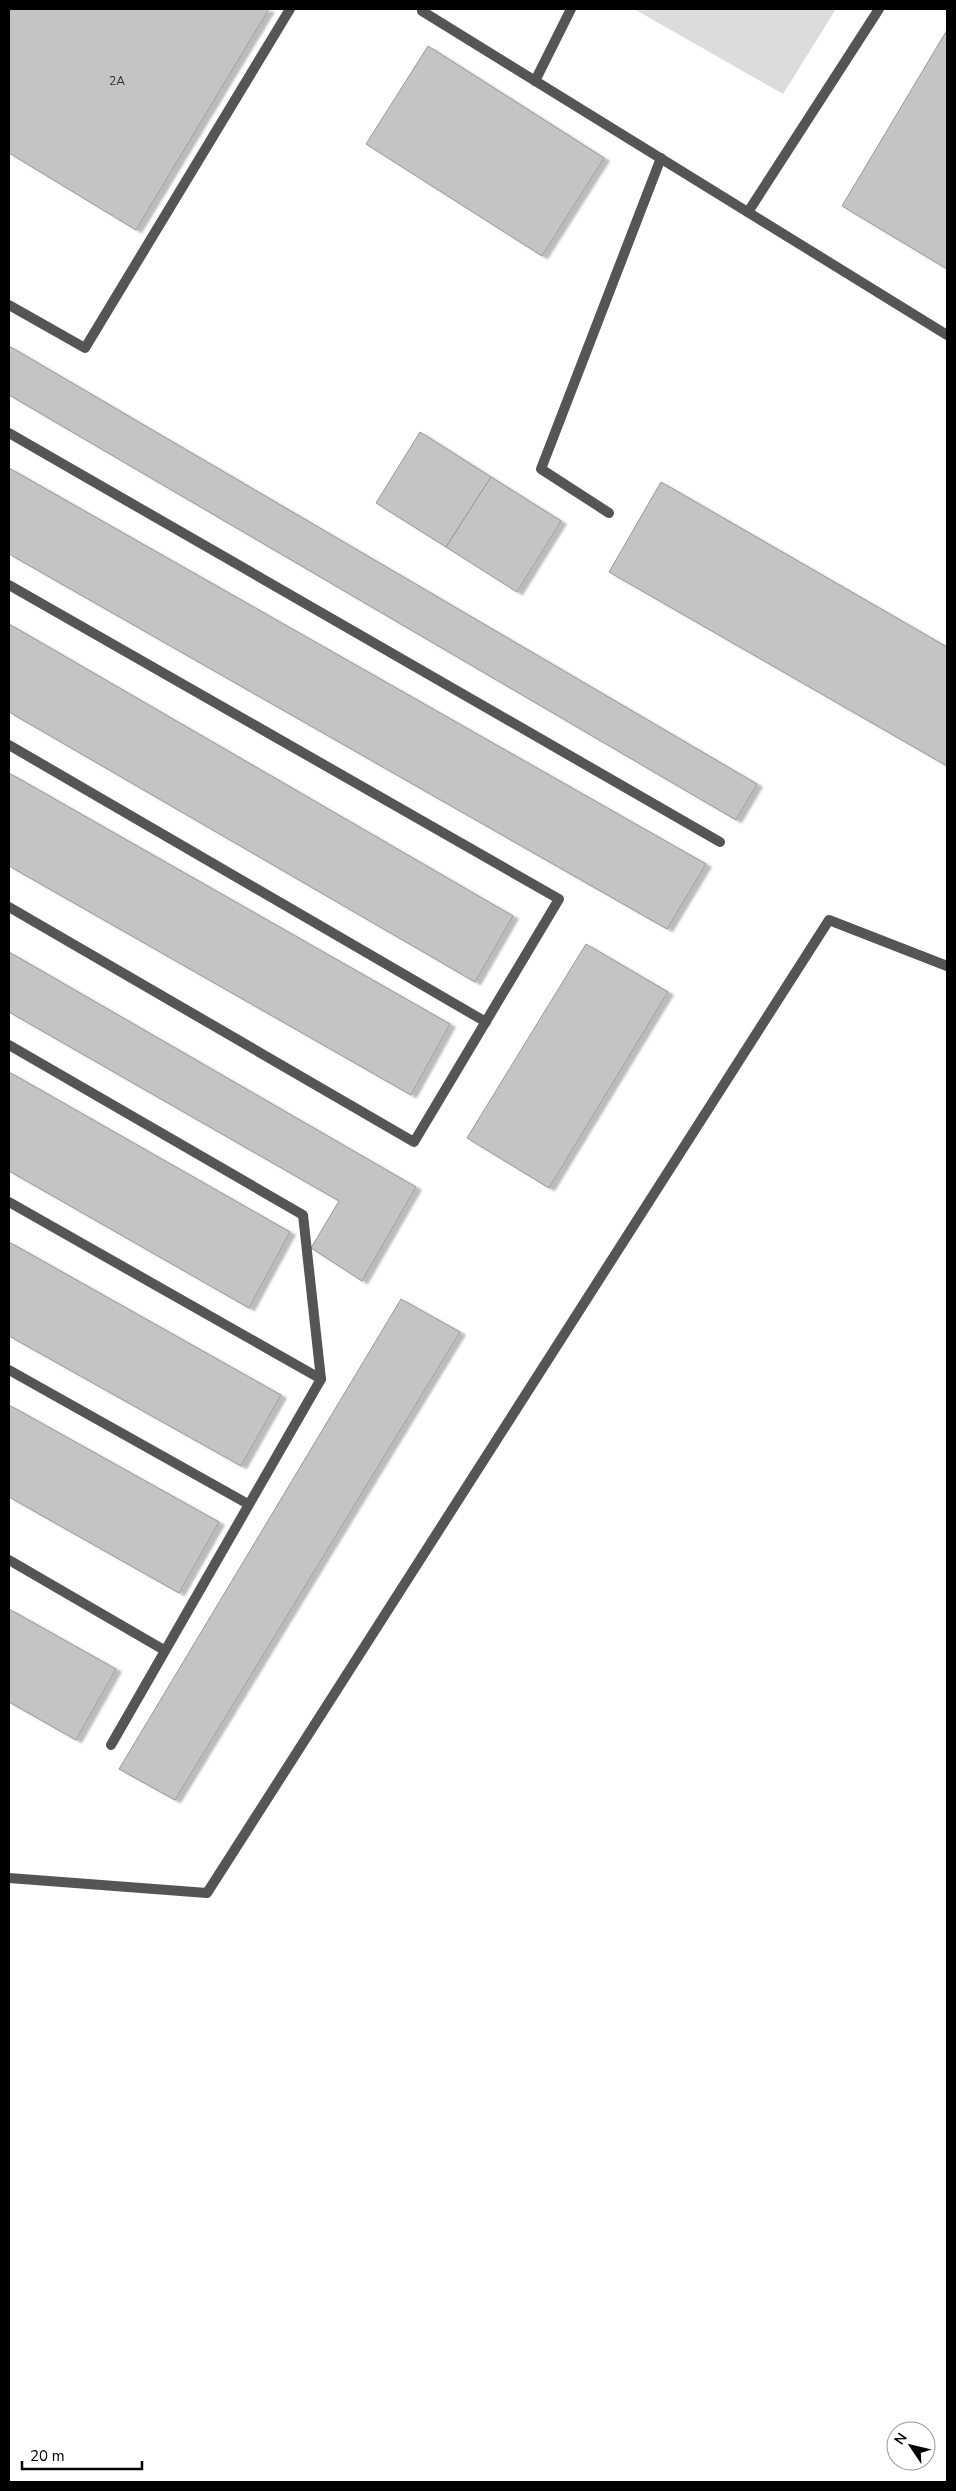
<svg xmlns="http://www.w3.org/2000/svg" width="956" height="2491" font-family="'Nunito Sans',sans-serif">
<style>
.grass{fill:#dcdcdc}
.building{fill:#c4c4c4;stroke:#999;filter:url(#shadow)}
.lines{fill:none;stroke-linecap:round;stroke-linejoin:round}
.lane{stroke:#555;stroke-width:10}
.labels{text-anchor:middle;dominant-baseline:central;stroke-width:4.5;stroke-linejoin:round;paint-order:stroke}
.number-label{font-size:12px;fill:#313131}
</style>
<defs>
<filter id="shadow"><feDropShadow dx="5.5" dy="3" stdDeviation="1" flood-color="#0004"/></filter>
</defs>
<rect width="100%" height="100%" fill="#fff"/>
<polygon class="grass" points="634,9 836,9 783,94"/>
<g class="building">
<polygon points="9,9 269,9 136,230 9,153"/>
<polygon points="947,30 947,269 842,206"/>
<polygon points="428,46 604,158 542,256 366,144"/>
<polygon points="9,346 757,784 736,820 9,395"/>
<polygon points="420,432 491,477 446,547 376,503"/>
<polygon points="9,468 706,864 667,929 9,554"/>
<polygon points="491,477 561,521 517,592 446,547"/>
<polygon points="661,482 947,647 947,766 609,572"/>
<polygon points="9,624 513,916 475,982 9,712"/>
<polygon points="9,773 450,1024 411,1095 9,866"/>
<polygon points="586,944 668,992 549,1188 467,1138"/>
<polygon points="9,952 416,1187 362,1281 311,1248 339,1201 9,1012"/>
<polygon points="9,1072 290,1232 249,1308 9,1171"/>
<polygon points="9,1242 281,1395 241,1466 9,1336"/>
<polygon points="401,1299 460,1332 175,1800 119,1769"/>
<polygon points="9,1405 219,1522 179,1593 9,1497"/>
<polygon points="9,1609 116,1669 76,1740 9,1702"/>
</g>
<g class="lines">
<g class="lane">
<polyline points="422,11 947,335"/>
<polyline points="535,81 571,9"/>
<polyline points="748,212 879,9"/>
<polyline points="9,305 85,348 290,9"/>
<polyline points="9,433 720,842"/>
<polyline points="609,513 541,469 661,158"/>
<polyline points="9,585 559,899 414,1142 9,907"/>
<polyline points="9,745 486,1022"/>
<polyline points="9,1045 303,1215 321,1379 111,1745"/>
<polyline points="9,1202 321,1379"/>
<polyline points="9,1370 248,1504"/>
<polyline points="9,1560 164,1650"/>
<polyline points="9,1878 207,1893 829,920 947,966"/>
</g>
</g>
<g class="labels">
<g class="number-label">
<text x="117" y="81">2А</text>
</g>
</g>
<rect width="956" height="2491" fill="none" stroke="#000000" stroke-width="20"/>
<g transform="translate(911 2446) rotate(305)"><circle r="24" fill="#ffffff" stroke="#999999"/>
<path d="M0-4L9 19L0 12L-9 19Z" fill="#000000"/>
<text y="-8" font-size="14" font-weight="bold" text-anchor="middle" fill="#000000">N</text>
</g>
<path d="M22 2461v8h120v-8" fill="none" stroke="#000000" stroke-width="2.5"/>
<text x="30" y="2461" font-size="15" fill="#000000" stroke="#ffffff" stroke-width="4" paint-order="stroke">20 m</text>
</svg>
